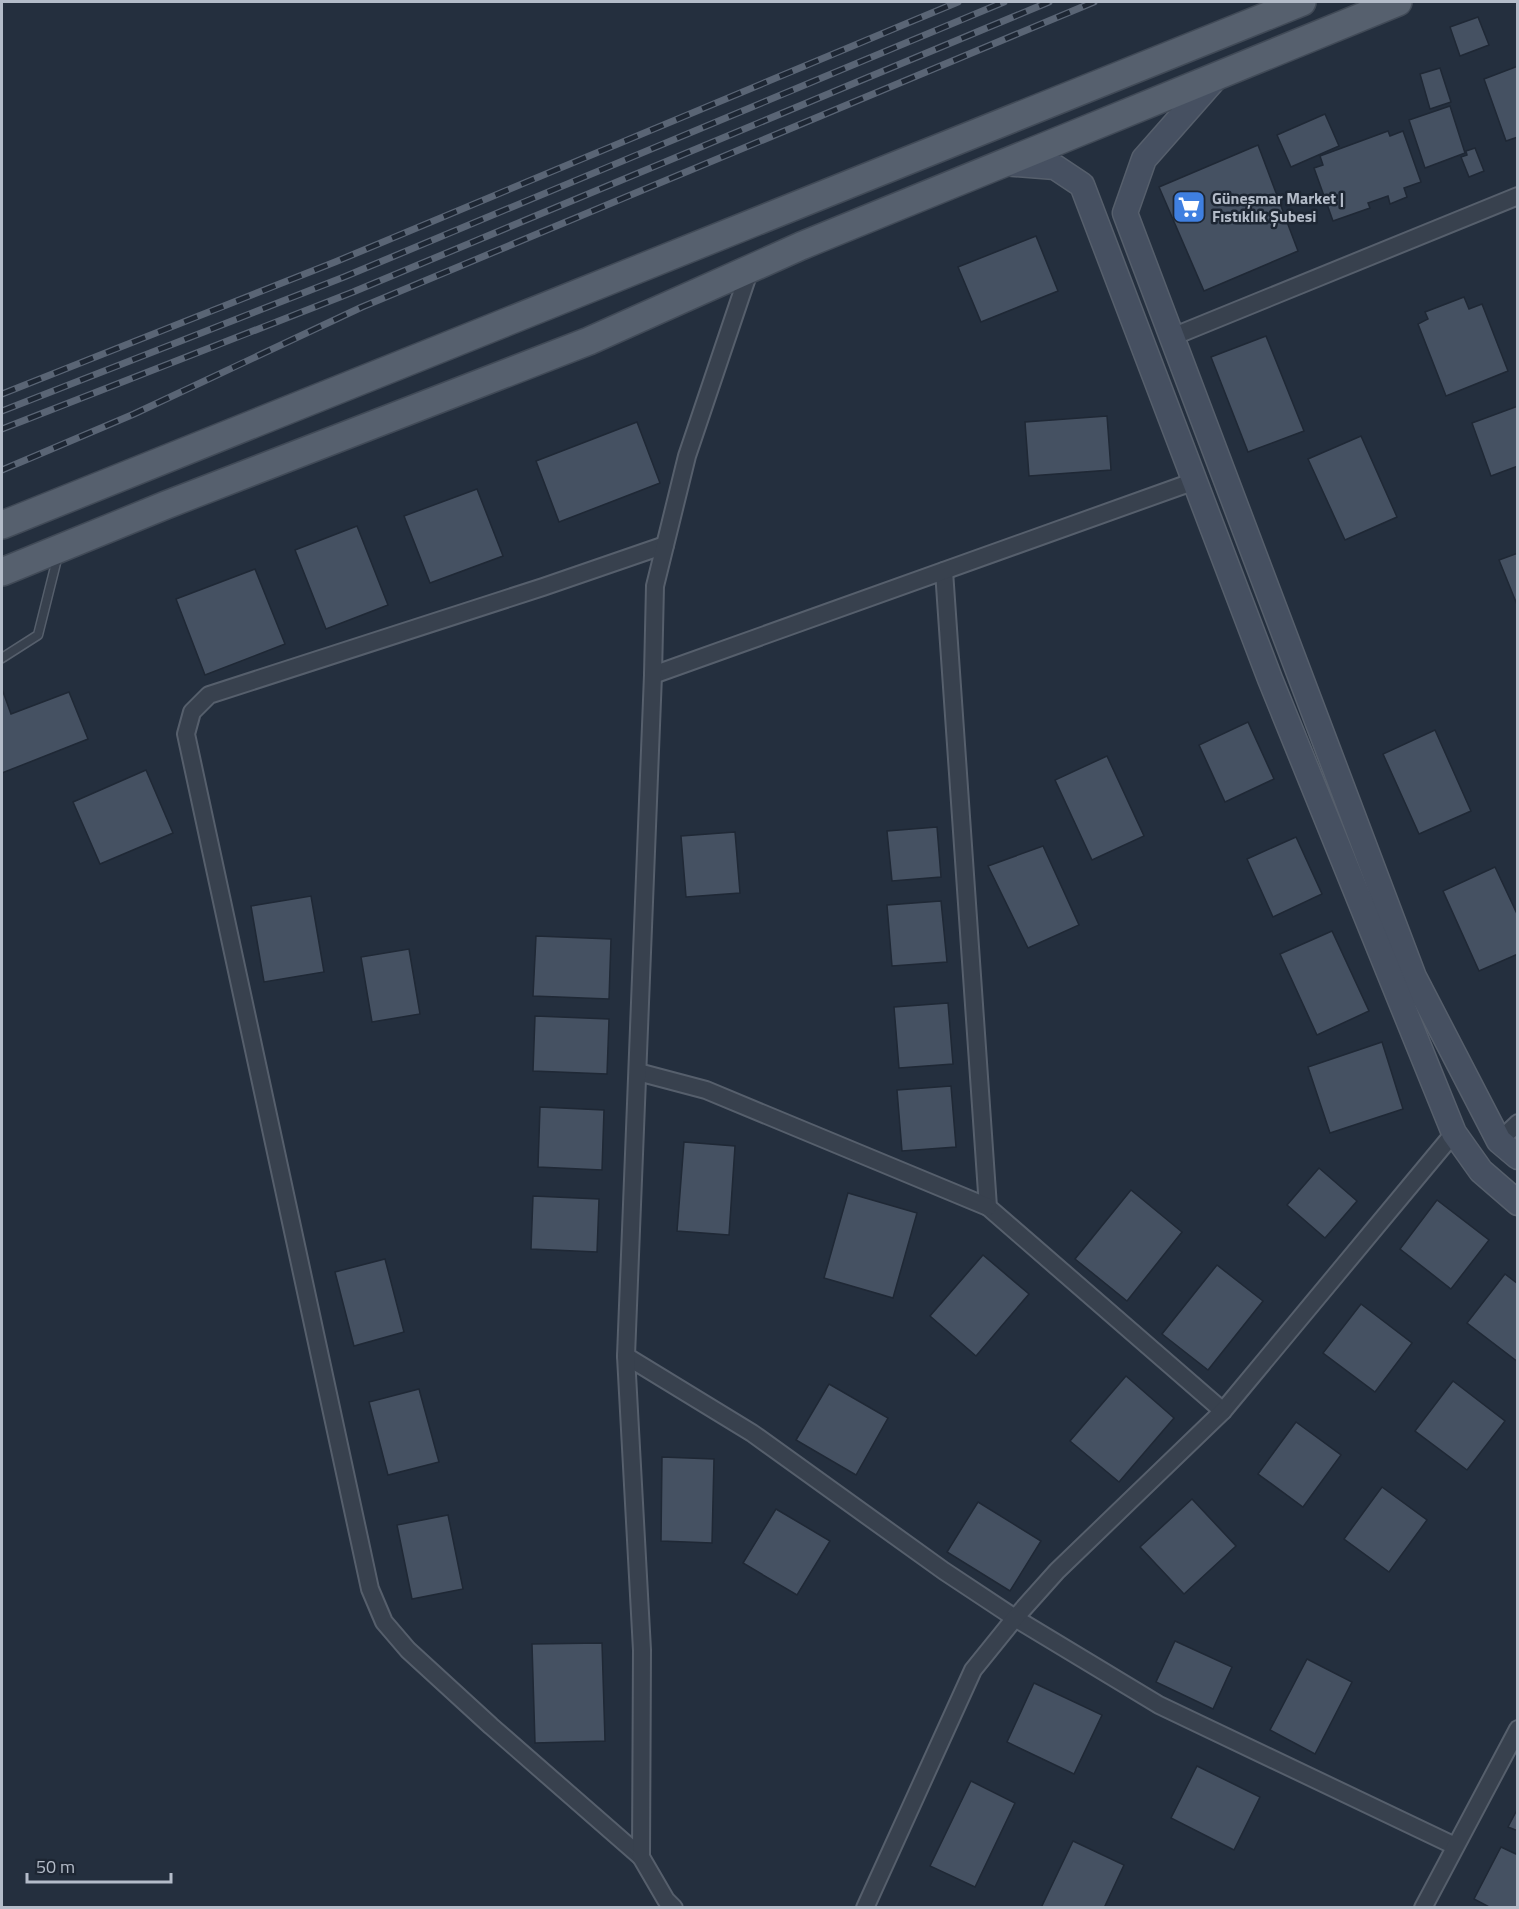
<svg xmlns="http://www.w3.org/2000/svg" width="1519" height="1909" font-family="'Titillium Web',sans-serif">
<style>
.building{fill:#455162;stroke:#1f2835;stroke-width:1.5}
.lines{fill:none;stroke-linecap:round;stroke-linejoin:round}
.lane-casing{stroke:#565f6c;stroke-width:11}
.street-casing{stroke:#565f6c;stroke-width:20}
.secondary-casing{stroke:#565f6c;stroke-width:27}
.primary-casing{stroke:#414a57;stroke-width:30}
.lane{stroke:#38414e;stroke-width:8}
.street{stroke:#38414e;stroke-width:16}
.secondary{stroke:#465061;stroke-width:24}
.primary{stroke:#56606e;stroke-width:27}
.rail-casing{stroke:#5a6575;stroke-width:7}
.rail{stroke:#1d2633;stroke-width:4.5;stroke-dasharray:14;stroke-linecap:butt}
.labels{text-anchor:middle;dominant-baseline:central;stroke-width:5;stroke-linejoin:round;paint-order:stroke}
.poi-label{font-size:16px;font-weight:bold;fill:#b4bcc9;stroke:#1d2633;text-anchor:start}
</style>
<rect width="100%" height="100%" fill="#242f3e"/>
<g class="building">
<polygon points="1478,17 1489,45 1460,56 1450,27"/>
<polygon points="1518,66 1518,137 1506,141 1484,79"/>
<polygon points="1440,68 1451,102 1430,109 1420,74"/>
<polygon points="1450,106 1465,153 1425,168 1409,120"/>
<polygon points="1325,114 1339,146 1291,167 1277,135"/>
<polygon points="1388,131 1390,136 1403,131 1421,182 1404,188 1407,197 1390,204 1388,196 1368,203 1370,208 1333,221 1314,168 1323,165 1320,156"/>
<polygon points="1258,145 1298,251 1204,291 1159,187"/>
<polygon points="1475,148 1484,171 1469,177 1461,157 1467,155 1466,151"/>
<polygon points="1036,236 1058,291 981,322 958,267"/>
<polygon points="1464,297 1469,309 1482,304 1508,371 1446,396 1418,324 1428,319 1425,312"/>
<polygon points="1266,336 1304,431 1248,452 1211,357"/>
<polygon points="1518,406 1518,466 1491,476 1472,423"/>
<polygon points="1107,416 1111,470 1029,476 1025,422"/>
<polygon points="637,422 660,483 559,522 536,461"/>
<polygon points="1361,436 1397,517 1345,540 1308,459"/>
<polygon points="477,489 503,556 430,583 404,516"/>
<polygon points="357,526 388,605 326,629 295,550"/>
<polygon points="1518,553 1518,607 1499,560"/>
<polygon points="255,569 285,644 205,675 176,599"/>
<polygon points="2,689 11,714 69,692 88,739 2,773"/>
<polygon points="1248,722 1274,779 1225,802 1199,745"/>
<polygon points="1435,730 1471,811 1419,834 1383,754"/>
<polygon points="1107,756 1144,836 1092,860 1055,780"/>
<polygon points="146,770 173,833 100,864 73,802"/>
<polygon points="937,827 941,877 892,881 887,831"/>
<polygon points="735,832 740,893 686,897 681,836"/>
<polygon points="1296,837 1322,894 1273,917 1247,859"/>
<polygon points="1043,846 1079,925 1028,948 988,866"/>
<polygon points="1495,867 1518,916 1518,954 1479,971 1443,891"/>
<polygon points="311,896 324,972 264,982 251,906"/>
<polygon points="941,901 947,962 892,966 887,905"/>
<polygon points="1332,931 1369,1011 1317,1035 1280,954"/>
<polygon points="536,936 611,939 609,999 533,996"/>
<polygon points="409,949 420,1014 372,1022 361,957"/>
<polygon points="948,1003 953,1064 899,1068 894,1007"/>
<polygon points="535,1016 609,1019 607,1074 533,1071"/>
<polygon points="1382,1042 1403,1109 1330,1133 1308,1067"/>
<polygon points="951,1086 956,1147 902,1151 897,1090"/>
<polygon points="540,1107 604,1110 602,1170 538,1167"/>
<polygon points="684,1142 735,1146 729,1235 677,1231"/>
<polygon points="1319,1168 1357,1201 1325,1238 1287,1205"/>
<polygon points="1131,1190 1182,1232 1127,1301 1075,1259"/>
<polygon points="848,1193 917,1213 893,1298 824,1278"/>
<polygon points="533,1196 599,1199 597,1252 531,1249"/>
<polygon points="1437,1200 1489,1240 1451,1289 1400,1249"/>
<polygon points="983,1255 1029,1294 976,1356 930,1316"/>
<polygon points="385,1259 404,1332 354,1346 335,1272"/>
<polygon points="1217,1265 1263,1301 1208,1370 1162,1334"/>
<polygon points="1505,1274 1518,1284 1518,1362 1467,1323"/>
<polygon points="1361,1304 1412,1343 1375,1392 1323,1353"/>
<polygon points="1126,1376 1174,1418 1119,1482 1070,1441"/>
<polygon points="1453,1381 1505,1421 1467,1470 1415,1431"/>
<polygon points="829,1384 888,1418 856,1475 796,1440"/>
<polygon points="419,1389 439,1462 388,1475 369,1402"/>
<polygon points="1296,1422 1341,1455 1303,1507 1258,1474"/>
<polygon points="662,1457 714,1459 712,1543 661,1541"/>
<polygon points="1382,1487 1427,1520 1389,1572 1344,1539"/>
<polygon points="1192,1499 1236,1546 1184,1594 1140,1547"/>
<polygon points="978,1502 1041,1541 1010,1591 947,1552"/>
<polygon points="776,1509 830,1541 797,1595 743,1563"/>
<polygon points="448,1515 463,1589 412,1599 397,1525"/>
<polygon points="1175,1641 1232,1667 1213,1709 1156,1682"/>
<polygon points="602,1643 605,1741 535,1743 532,1644"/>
<polygon points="1307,1659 1352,1682 1315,1754 1270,1730"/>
<polygon points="1034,1683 1102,1715 1074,1774 1007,1742"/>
<polygon points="1197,1766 1260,1797 1234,1850 1171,1818"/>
<polygon points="971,1781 1015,1803 975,1887 930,1866"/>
<polygon points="1518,1808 1518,1831 1508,1827"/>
<polygon points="1073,1841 1124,1865 1104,1908 1041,1908"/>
<polygon points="1501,1847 1518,1855 1518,1908 1491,1908 1474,1899"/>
</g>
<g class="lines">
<g class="lane-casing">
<polyline id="lane" points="2,658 38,635 58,555"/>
</g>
<g class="street-casing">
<g id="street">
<polyline points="1172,337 1518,196"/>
<polyline points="944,571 988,1207 1223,1411"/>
<polyline points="653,675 1195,481"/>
<polyline points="638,1072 706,1090 988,1207"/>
<polyline points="1499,1141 1518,1123"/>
<polyline points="626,1356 752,1433 944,1571 1015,1618 1159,1705 1455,1846"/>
<polyline points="641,1857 491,1726 408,1650 384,1622 370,1589 186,734 192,712 209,695 543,587 665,545"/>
<polyline points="674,1908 666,1900 641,1857 642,1650 626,1356 653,675 655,586 687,456 750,269"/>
<polyline points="865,1908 973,1670 1015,1618 1057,1571 1223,1411 1454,1133"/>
<polyline points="1423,1908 1518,1729"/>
</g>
</g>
<g class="secondary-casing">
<g id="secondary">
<polyline points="1218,75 1144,159 1125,213 1414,977 1499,1141 1518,1157"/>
<polyline points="1003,163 1055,167 1082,185 1270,679 1454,1133 1481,1171 1518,1203"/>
</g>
</g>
<g class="primary-casing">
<g id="primary">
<polyline points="2,525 1302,2"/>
<polyline points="2,572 166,505 589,341 801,246 1398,2"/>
</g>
</g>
<use href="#lane" class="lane"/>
<use href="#street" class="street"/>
<use href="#secondary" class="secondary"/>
<use href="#primary" class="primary"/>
<g class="rail-casing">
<g id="rail">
<polyline points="2,394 335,262 958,2"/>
<polyline points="2,411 344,277 1004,2"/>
<polyline points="2,429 353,292 1049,2"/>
<polyline points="2,470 134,414 362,307 1094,2"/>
</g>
</g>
<use href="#rail" class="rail"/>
</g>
<defs>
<g id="supermarket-square" transform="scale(1.725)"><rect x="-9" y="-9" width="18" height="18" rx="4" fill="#3f7fe0" stroke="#1d2633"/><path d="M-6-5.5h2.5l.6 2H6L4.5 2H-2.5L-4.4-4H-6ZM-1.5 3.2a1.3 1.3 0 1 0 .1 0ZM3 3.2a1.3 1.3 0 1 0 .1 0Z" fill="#fff"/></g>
</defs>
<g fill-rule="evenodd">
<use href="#supermarket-square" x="1189" y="207"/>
</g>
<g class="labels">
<g class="poi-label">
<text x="1212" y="198">Güneşmar Market |<tspan x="1212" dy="18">Fıstıklık Şubesi</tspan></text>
</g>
</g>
<rect width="1519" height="1909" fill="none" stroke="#b4bcc9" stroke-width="6"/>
<path d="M27 1873v9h144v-9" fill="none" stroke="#b4bcc9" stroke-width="3"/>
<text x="36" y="1873" font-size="18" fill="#b4bcc9" stroke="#1d2633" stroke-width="4.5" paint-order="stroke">50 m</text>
</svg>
